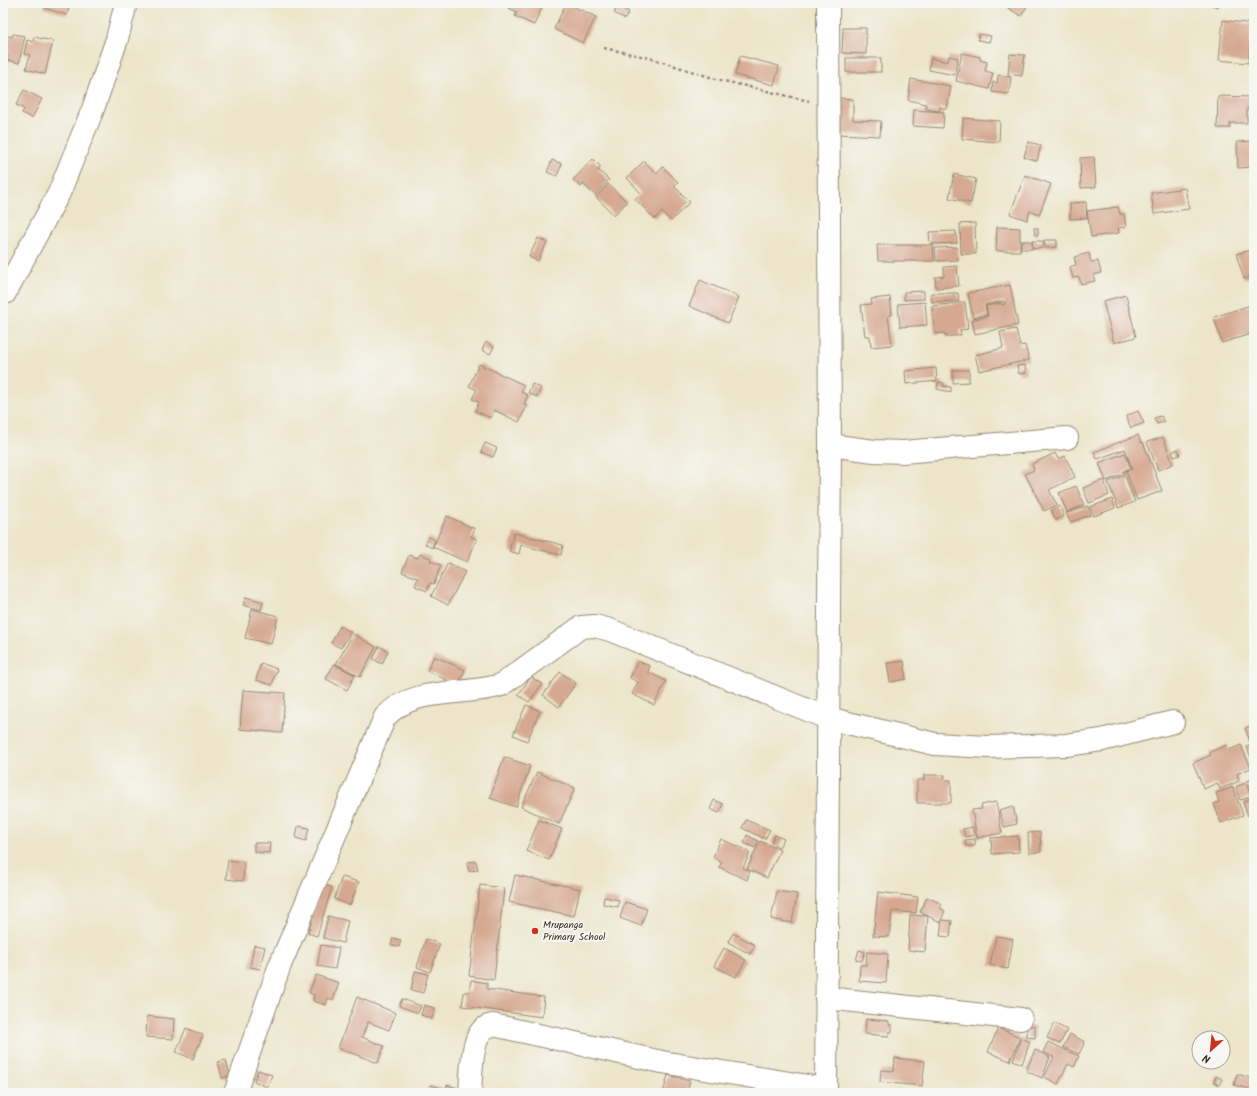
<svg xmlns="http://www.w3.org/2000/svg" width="1257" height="1096" font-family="Kalam,sans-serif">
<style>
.building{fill:#d6a890}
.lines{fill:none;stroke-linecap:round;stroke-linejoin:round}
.minor-casing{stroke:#948874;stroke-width:24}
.path{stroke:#948874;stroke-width:2.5;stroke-dasharray:3 3;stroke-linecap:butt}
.minor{stroke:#fff;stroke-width:22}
.poi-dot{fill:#c8321e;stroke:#f6f6f2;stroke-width:1.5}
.labels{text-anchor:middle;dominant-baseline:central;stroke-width:4;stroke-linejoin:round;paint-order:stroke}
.poi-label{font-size:10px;fill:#3b2a1e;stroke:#f6f6f2;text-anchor:start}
</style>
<rect width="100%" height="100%" fill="#f6f6f2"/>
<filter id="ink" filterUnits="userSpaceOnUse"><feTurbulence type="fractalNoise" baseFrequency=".025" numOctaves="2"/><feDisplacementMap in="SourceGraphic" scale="8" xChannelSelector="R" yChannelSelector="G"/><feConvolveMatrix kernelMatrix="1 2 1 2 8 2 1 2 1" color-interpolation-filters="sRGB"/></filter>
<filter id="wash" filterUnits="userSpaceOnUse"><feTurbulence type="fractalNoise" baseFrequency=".012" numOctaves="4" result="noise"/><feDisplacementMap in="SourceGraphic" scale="16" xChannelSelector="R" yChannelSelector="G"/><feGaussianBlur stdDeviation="0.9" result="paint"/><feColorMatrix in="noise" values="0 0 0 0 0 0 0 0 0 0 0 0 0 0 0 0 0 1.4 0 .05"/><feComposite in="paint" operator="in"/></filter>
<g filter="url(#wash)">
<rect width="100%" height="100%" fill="#ece5c9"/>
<g id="blocks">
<g class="building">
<polygon points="46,3 69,3 70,4 67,15 44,8"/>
<polygon points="508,3 544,3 534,25 515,16 517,12 509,8 511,5"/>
<polygon points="566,3 596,17 583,43 554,29"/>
<polygon points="1010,3 1029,3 1021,16 1008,8"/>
<polygon points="1205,3 1220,3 1218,7"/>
<polygon points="618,6 629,12 625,19 614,13"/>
<polygon points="1223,20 1252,24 1248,63 1219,60"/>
<polygon points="843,28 866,28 866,54 842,53"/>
<polygon points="13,34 25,36 19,63 7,60 8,56 3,54 4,35 12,37"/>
<polygon points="979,34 991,36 989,42 978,40"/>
<polygon points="34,37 53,41 45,74 26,69 30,55 24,54 27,40 33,42"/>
<polygon points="962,53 980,57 980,60 987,62 985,71 993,73 989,89 956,81"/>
<polygon points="1010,54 1025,55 1022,76 1008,74"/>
<polygon points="740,56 779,66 774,85 735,75"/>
<polygon points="949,56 958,58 955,75 929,70 931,58 948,62"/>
<rect x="846" y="58" width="35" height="14"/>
<polygon points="998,75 1011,77 1009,94 992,92 993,82 997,83"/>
<polygon points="911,79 951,86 947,109 940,107 939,111 926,109 926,104 908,100"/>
<polygon points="24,90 42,99 32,118 22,113 24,109 16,105"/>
<polygon points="1218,96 1252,97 1252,108 1247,108 1247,123 1230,123 1230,128 1217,128"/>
<polygon points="839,98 853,99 853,120 881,121 880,136 839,134"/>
<polygon points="914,110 944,112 943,128 913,126"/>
<polygon points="963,118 1000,121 999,142 962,139"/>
<polygon points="1254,141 1254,167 1238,168 1237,142"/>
<polygon points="1028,142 1041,145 1037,161 1024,157"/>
<polygon points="1094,157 1096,187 1081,188 1080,158"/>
<polygon points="593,159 601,167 598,170 609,180 595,195 583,184 581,187 573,180"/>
<polygon points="552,160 562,164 557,176 547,172"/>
<polygon points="644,161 657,174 663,167 678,182 674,186 690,202 671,221 662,212 655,219 635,199 641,193 627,178"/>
<polygon points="954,174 976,179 971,203 949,198"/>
<polygon points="1025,175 1051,184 1039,215 1030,211 1027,220 1010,214"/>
<polygon points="608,184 627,202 614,215 596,197"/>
<polygon points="1185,188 1189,209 1154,214 1151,193"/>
<polygon points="1086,202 1087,218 1070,219 1070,203"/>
<polygon points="1118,207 1120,214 1124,214 1126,227 1118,228 1119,233 1091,237 1087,211"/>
<polygon points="975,223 976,254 961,254 960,224"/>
<polygon points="997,227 1020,228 1020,251 996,251"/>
<polygon points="1034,228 1038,228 1038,235 1035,235"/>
<polygon points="956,231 957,243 930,244 929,232"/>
<polygon points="538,238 547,242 538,261 529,257"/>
<polygon points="1044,240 1057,240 1057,247 1045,248"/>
<rect x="1021" y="241" width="11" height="8"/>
<polygon points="1032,241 1043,241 1043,248 1033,249"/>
<polygon points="877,245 933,245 934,261 878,261"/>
<polygon points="957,247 958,260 936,261 935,248"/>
<polygon points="1254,249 1254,276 1244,279 1236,254"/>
<polygon points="1089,253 1091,262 1098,261 1101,273 1093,275 1095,281 1081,284 1079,277 1073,278 1070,267 1076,265 1074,257"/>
<polygon points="957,266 959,286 936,288 935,277 944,276 944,267"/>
<polygon points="700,280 739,297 728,323 689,306"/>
<polygon points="1010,285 1018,325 975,334 972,320 988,316 986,306 1001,303 1002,305 1005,304 1004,301 985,305 987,315 973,318 968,293"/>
<polygon points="924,291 924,299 904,300 904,292"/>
<polygon points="931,293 958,293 959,301 932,302"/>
<polygon points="1126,295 1136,337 1114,343 1103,301"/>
<polygon points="890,297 892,315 888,316 892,345 871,347 870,336 865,336 861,305 872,304 871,299"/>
<polygon points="925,302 927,325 900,327 898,304"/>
<polygon points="965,302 968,329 960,330 961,335 946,337 945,333 935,334 932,306"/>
<polygon points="1254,304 1254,333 1222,343 1214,317"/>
<polygon points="1016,329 1020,346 1025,345 1029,360 979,371 975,355 1003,348 1000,332"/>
<polygon points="486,342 494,347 490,354 482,350"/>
<polygon points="479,364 524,385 521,392 528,395 524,404 527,405 519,422 494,410 491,418 475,411 479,402 472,399 477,390 469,386"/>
<polygon points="1025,365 1026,373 1019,374 1017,366"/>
<polygon points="936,368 937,381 906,384 905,371"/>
<polygon points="953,370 969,370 969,382 953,383"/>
<polygon points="938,382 944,383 943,386 951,387 951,392 937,389"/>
<polygon points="532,384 541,388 537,397 528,393"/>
<polygon points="1138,411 1144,423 1131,428 1126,416"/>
<polygon points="1161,416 1164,422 1157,424 1154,418"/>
<polygon points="1138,435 1141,443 1143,442 1162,491 1137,500 1126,471 1132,469 1125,449 1097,459 1094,452"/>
<polygon points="1163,437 1173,464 1158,470 1147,442"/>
<polygon points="485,443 497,448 493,457 481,452"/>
<polygon points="1178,449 1180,455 1174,457 1172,452"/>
<polygon points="1055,453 1058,459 1065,456 1075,477 1049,490 1057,505 1044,511 1025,474 1034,470 1032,464"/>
<polygon points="1125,453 1131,468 1122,472 1124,471 1125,473 1106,481 1099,463"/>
<polygon points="1125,475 1135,502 1118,508 1108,482"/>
<polygon points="1104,480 1109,495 1089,503 1083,488"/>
<polygon points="1076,486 1084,505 1067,512 1059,493"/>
<polygon points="1112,499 1115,508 1094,516 1090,507"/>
<polygon points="1060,506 1064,516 1056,520 1051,510"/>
<polygon points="1088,506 1091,515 1070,522 1066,513"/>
<polygon points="447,516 475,529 471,537 477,539 467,562 433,547"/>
<polygon points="514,533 563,545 561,555 521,545 519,554 509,551"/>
<polygon points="429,537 435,540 432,548 425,544"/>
<polygon points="420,554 431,558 430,561 441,565 434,584 430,583 427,591 415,586 418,578 402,572 409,555 418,558"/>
<polygon points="448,563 465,572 448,605 431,596"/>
<polygon points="246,597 263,602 261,610 243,605"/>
<polygon points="252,609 278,616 271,644 245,638"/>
<polygon points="340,626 351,632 341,648 331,643"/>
<polygon points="353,634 376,647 360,677 336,664"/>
<polygon points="379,646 388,651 382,664 373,659"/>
<polygon points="434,656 465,670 458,685 427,671"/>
<polygon points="638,661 650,666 648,672 666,681 654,705 632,694 638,682 630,678"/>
<polygon points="904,661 906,679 890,682 887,663"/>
<polygon points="261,663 277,669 272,685 256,680"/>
<polygon points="334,664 355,675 347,690 326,679"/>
<polygon points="560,672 576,683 559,707 543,695"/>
<polygon points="531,677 542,684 529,702 518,695"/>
<polygon points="243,690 285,693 282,733 240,729"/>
<polygon points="526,705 540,711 527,741 513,735"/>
<polygon points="1254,724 1254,742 1251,744 1245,728"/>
<polygon points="1254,743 1254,761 1253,762 1246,746"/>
<polygon points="1227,745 1229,750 1241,745 1251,768 1237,774 1239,781 1220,789 1217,783 1204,789 1193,763 1211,755 1210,752"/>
<polygon points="504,757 530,766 516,807 490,798"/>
<polygon points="537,772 575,788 559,824 521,807"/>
<polygon points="924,775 945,775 944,780 951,780 951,803 917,803 917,780 924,780"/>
<polygon points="1254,779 1254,791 1251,792 1247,781"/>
<polygon points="1246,783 1251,797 1240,800 1236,787"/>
<polygon points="1233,787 1243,815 1221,823 1214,804 1219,802 1216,793"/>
<polygon points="1254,798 1254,814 1248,816 1243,802"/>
<polygon points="714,800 723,804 719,813 710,809"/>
<polygon points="996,802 1002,833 977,838 972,810 982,809 981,805"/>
<polygon points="1013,806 1017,824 1004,827 999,810"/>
<polygon points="539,820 562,829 549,860 526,851"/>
<polygon points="746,820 770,830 765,839 742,828"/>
<polygon points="298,826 309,828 306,841 296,838"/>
<polygon points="973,827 974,835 965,837 963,829"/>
<polygon points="1040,832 1041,852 1029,853 1028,833"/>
<polygon points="747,835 758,841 755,848 744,843"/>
<polygon points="775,835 784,839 779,847 771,843"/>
<polygon points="1018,836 1019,852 992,854 991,838"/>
<polygon points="721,839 750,852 743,868 750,871 747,880 719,867 722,862 713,857"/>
<polygon points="975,839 975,846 966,846 965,840"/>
<polygon points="760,841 780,850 767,878 747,869"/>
<polygon points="254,843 270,843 269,853 254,852"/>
<polygon points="228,860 244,862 243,881 226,879"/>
<polygon points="476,861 478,870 469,871 467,862"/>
<polygon points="515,875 580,889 574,916 509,902"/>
<polygon points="342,877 359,882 350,905 334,899"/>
<polygon points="322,885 332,887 317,936 308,933"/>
<polygon points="480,885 504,888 494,980 469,976"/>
<polygon points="777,891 797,894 792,923 771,919"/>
<polygon points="878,892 918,897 916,913 892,911 889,937 873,936"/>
<polygon points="604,897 619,900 618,907 603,904"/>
<polygon points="927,897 942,904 940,908 945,911 940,922 920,912"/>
<polygon points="625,902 647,909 641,926 620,918"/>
<polygon points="910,915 928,916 925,952 908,950"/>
<polygon points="328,916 348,921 343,943 323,938"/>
<polygon points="942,920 952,921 950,937 940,936"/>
<polygon points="733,933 755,945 750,954 728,942"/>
<polygon points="996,936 1013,939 1008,969 990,965"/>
<polygon points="393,938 401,940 399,947 391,945"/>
<polygon points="426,939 440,944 430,972 417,967"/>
<polygon points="254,945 265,947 260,969 250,967"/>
<polygon points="321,945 339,948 335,969 317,966"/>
<polygon points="724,948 746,960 736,977 714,966"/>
<polygon points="859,950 865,952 862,961 856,960"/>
<polygon points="867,952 888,954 886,983 859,981 860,965 866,965"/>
<polygon points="415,971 428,974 423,993 411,990"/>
<polygon points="316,975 339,983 333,1000 328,998 326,1005 313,1001 314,995 309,993"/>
<polygon points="471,980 487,983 487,989 544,997 542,1017 462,1006 464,992 469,992"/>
<polygon points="357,997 396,1013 389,1030 368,1022 362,1037 384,1046 378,1063 338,1048"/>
<polygon points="402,999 421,1006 418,1013 399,1006"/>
<polygon points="424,1005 435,1008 432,1019 421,1015"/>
<polygon points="147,1016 174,1019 173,1039 146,1037"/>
<polygon points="866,1019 889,1021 889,1025 892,1025 892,1032 889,1032 889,1036 865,1034"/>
<polygon points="1054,1023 1067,1030 1060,1044 1047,1038"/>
<polygon points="1027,1026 1035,1026 1035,1038 1027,1037"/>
<polygon points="186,1028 203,1035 193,1059 176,1052"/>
<polygon points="998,1028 1020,1037 1010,1061 988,1052"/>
<polygon points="1070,1034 1085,1042 1079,1054 1063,1047"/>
<polygon points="1021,1038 1030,1042 1022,1064 1013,1060"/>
<polygon points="1048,1042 1079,1056 1074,1067 1068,1064 1058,1084 1044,1077 1054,1057 1043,1052"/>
<polygon points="1035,1050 1050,1057 1042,1078 1026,1071"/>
<polygon points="895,1058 925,1061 922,1086 880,1082 881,1070 894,1071"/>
<polygon points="226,1060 230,1076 222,1078 218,1062"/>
<polygon points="258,1070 272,1075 267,1087 254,1081"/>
<polygon points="1237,1074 1254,1079 1254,1090 1234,1085"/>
<polygon points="668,1075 690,1081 687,1093 663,1093"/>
<polygon points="1216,1076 1222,1079 1219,1085 1214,1082"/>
<polygon points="430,1085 446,1089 447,1085 457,1088 456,1093 428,1093"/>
</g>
</g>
</g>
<g filter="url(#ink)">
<use href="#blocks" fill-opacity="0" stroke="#948874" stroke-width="1"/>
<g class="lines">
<g class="minor-casing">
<g id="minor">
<polyline points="5,293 59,193 93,109 117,39 126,3"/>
<polyline points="830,445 874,451 903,452 1067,438"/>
<polyline points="826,998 1021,1019"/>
<path d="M 235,1093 L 280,965 L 385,717 C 415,685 463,697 501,685 L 581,627 L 595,626 L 610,630 L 827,718 L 935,744 L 988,747 L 1066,745 L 1102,740 L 1173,722"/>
<path d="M 470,1093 C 472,1075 469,1027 493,1025 L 662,1062 L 826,1089"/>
<polyline points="826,1093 830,445 828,3"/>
</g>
</g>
<polyline class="path" points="604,48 650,58 716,79 809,101"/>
<use href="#minor" class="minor"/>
</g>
</g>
<circle class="poi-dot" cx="535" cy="931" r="4"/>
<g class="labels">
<g class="poi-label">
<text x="543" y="925">Mrupanga<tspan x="543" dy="12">Primary School</tspan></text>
</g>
</g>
<rect width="1257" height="1096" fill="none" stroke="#f6f6f2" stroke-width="16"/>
<g transform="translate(1211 1050) rotate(207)"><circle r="19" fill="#f6f6f2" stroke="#aba49d"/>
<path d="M0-3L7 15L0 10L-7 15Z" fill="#c8321e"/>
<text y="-6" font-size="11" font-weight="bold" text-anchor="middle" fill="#3b2a1e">N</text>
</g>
</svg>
